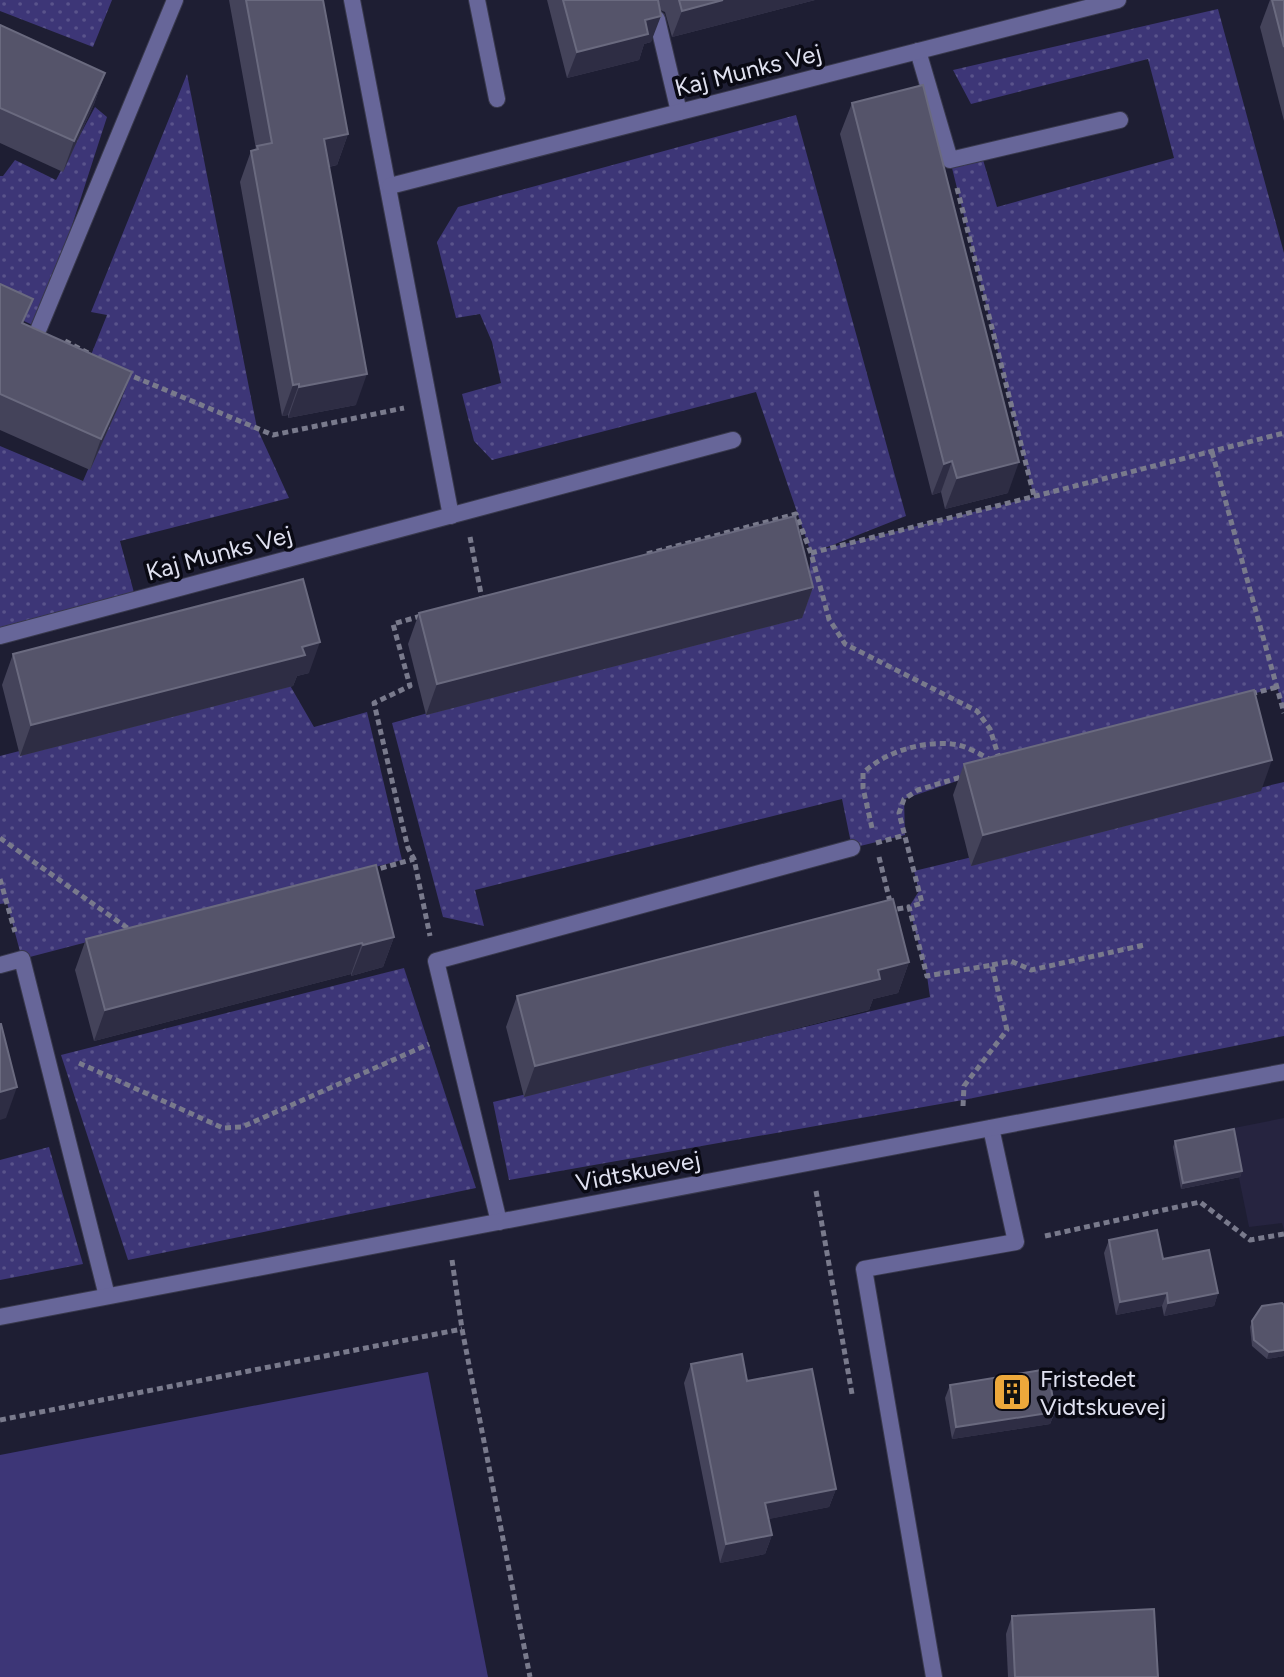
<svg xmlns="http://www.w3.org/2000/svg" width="1284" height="1677" font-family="Figtree,sans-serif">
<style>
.built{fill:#262440}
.green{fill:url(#green-dots)}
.pitch{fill:#3d3677}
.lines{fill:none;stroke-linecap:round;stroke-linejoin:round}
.service-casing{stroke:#39394d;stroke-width:18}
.minor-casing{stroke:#39394d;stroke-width:18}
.path{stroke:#797a8c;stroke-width:5;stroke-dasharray:6 4;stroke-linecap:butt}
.service{stroke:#676699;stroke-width:16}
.minor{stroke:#676699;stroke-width:16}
.wall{fill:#44435a}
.shaded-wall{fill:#2e2d44}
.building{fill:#55546a;stroke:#6a6a7f;stroke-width:2}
.labels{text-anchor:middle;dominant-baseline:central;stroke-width:7;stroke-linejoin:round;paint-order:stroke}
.street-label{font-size:24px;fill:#e0e1f0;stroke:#090913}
.poi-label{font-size:24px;fill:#e0e1f0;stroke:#090913;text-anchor:start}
</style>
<defs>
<pattern id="green-dots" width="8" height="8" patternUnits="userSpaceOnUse" patternTransform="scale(2)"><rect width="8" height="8" fill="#3d3677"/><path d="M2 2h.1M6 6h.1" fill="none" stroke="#59538b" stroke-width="1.8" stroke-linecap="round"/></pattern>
</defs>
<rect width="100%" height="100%" fill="#1e1e33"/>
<polygon class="built" points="1284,1118 1284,1230 1282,1223 1249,1227 1229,1129"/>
<g class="green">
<polygon points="0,0 112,0 93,47 0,11"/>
<polygon points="1218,9 1284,253 1284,710 1277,687 1001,766 904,799 905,835 852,848 842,799 475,890 484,926 443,917 392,723 806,607 811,553 756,392 492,460 474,441 462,394 501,383 492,342 480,314 456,318 437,242 458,207 796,115 906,516 820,550 1034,497 950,160 981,153 997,207 1174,158 1148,59 971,104 953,70"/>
<polygon points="187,74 257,428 289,498 120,541 136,600 0,636 0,446 83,481 129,375 91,355 107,315 91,312"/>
<polygon points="95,107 107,117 39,328 0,310 0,176 3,176 15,160 56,180"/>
<polygon points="288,682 314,727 367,712 402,860 22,959 7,903 0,904 0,756"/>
<polygon points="1284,782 1284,1036 963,1100 509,1180 493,1102 930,997 927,976 909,907 919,891 914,871"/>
<polygon points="404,968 476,1188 128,1260 61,1055"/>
<polygon points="49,1147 83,1264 0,1280 0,1160"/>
</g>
<polygon class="pitch" points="428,1372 488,1677 0,1677 0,1455"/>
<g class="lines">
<g class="service-casing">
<g id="service">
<polyline points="477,0 497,99"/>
<polyline points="657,19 679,112"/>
<polyline points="918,51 950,160 1120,120"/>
<polyline points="0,965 22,959 107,1296"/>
<polyline points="499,1222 436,961 852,848"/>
<polyline points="934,1677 864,1269 1016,1242 991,1128"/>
</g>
</g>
<g class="minor-casing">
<g id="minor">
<polyline points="352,0 451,516"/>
<polyline points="390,186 1118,0"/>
<polyline points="39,328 175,0"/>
<polyline points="0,636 733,440"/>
<polyline points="0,1317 1284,1072"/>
</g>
</g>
<g class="path">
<polyline points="957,188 1034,496"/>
<polyline points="65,341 88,353"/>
<polyline points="125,373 273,435 404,408"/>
<polyline points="1212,452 1284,713"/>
<polyline points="470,537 482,599"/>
<polyline points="811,553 1284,433"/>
<polyline points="647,554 796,514 811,553 829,619 845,644 977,711 990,729 1000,761"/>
<polyline points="421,616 393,624 410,686 374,703 400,815 408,848 414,859 430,936"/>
<polyline points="1251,694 1277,687"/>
<path d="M 872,828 L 863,788 L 863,773 C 885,752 921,741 952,744 C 966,745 981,755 993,761"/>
<polyline points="0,838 133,932"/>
<polyline points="876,843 905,835"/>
<polyline points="879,857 892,910 909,907"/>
<polyline points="371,871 414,859"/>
<polyline points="0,879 15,932"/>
<polyline points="992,965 1011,961 1031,970 1144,945"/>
<polyline points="79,1063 223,1128 242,1127 429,1044"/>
<polyline points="963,1106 964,1086 1007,1030 992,965 927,976 909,907 922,903 899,813 904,799 918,790 964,776"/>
<polyline points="816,1191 852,1394"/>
<polyline points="1045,1236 1200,1202 1250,1240 1284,1234"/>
<polyline points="452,1260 462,1329 530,1677"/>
<polyline points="0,1420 462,1329"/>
</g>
<use href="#service" class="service"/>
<use href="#minor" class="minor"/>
</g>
<g class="wall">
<polygon points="229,0 323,0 348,134 337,165 329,167 356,405 288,418 288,415 282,416 240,182 251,151 256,149"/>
<polygon points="547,0 815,0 672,37 665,12 660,10 651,42 644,44 639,60 567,78"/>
<polygon points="1270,0 1284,0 1284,121 1260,27"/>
<polygon points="0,25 105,73 94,104 63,172 0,143"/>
<polygon points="852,103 1008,493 945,509 941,492 932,495 840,134"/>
<polygon points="0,284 24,324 120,403 90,470 0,430"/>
<polygon points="813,587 802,618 426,715 408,644 419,613"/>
<polygon points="13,654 309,673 297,676 293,686 20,756 2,685"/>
<polygon points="964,764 1261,791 971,866 953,795"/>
<polygon points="394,937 383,967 351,976 351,974 94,1041 75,970 86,939"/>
<polygon points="909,962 898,993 873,999 869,1010 524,1097 506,1027 517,996"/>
<polygon points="1175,1141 1242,1171 1240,1177 1181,1189 1173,1147"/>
<polygon points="1109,1240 1163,1259 1218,1293 1214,1306 1164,1316 1162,1306 1116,1315 1104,1253"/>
<polygon points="1252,1321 1284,1356 1267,1359 1252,1346 1250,1327"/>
<polygon points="691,1364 747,1381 836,1489 829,1507 768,1519 772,1535 765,1554 720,1563 684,1383"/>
<polygon points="950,1385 1055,1412 1050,1424 952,1439 945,1398"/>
<polygon points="1012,1616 1158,1677 1008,1677 1006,1634"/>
</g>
<g class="shaded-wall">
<polygon points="723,0 815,0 672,37 682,11"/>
<polygon points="661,16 651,42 644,44 639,60 567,78 577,52 645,20"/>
<polygon points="105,73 94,104 63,172 74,141"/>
<polygon points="348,134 337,165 312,170 324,139"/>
<polygon points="132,372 120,403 90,470 101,439"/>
<polygon points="367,374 356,405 288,418 299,387"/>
<polygon points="299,384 288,415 282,416 293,385"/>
<polygon points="952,461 941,492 932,495 944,464"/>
<polygon points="1019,462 1008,493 945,509 957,478"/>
<polygon points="813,587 802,618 426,715 437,684"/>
<polygon points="320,642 309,673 297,676 293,686 20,756 31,725"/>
<polygon points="1272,760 1261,791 971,866 983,835"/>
<polygon points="394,937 383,967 351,976 363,945"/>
<polygon points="362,943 351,974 94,1041 105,1010"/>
<polygon points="909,962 898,993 873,999 869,1010 524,1097 535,1066"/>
<polygon points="17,1087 6,1118 0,1120 0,1092"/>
<polygon points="1242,1171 1240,1177 1181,1189 1183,1183"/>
<polygon points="1167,1293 1162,1306 1116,1315 1120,1302"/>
<polygon points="1218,1293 1214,1306 1164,1316 1168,1303"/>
<polygon points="1284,1350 1284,1356 1267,1359 1269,1352"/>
<polygon points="1055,1412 1050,1424 952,1439 956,1427"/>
<polygon points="836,1489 829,1507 759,1521 765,1503"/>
<polygon points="772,1535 765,1554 720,1563 726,1544"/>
</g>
<g class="building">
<polygon points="246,0 323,0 348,134 324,139 367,374 299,387 299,384 293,385 251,151 258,149 257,146 272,143"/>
<polygon points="563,0 658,0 661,16 645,20 648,34 577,52"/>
<polygon points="679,0 723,0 682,11"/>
<polygon points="1272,0 1284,0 1284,47"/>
<polygon points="0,25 105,73 74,141 0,108"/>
<polygon points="923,85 1019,462 957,478 952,461 944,464 852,103"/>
<polygon points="0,284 33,299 22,323 132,372 101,439 0,394"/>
<polygon points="795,516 813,587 437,684 419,613"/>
<polygon points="303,579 320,642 302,647 305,655 31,725 13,654"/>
<polygon points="1254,690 1272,760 983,835 964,764"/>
<polygon points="376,865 394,937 363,945 362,943 105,1010 86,939"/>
<polygon points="893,899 909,962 878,970 880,979 535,1066 517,996"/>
<polygon points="0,1024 1,1024 17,1087 0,1092"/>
<polygon points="1234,1129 1242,1171 1183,1183 1175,1141"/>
<polygon points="1157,1230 1163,1259 1209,1250 1218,1293 1168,1303 1167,1293 1120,1302 1109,1240"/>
<polygon points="1282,1303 1284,1305 1284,1350 1269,1352 1254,1340 1252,1321 1262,1306"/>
<polygon points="742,1354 747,1381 812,1369 836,1489 765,1503 772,1535 726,1544 691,1364"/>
<polygon points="1048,1369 1055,1412 956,1427 950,1385"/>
<polygon points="1154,1609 1158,1677 1015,1677 1012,1616"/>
</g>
<defs>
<g id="building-square" transform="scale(2)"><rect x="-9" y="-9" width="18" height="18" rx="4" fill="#eda83b" stroke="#090913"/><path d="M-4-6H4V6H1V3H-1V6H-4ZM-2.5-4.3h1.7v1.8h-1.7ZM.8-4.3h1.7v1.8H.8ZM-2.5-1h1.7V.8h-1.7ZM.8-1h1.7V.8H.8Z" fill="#111"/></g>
</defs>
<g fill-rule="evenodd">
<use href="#building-square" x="1012" y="1392"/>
</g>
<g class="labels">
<g class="street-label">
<text transform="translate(748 70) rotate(-14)">Kaj Munks Vej</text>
<text transform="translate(219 553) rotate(-15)">Kaj Munks Vej</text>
<text transform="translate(638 1171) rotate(-11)">Vidtskuevej</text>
</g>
<g class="poi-label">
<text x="1040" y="1378">Fristedet<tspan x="1040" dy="28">Vidtskuevej</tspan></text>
</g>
</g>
</svg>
